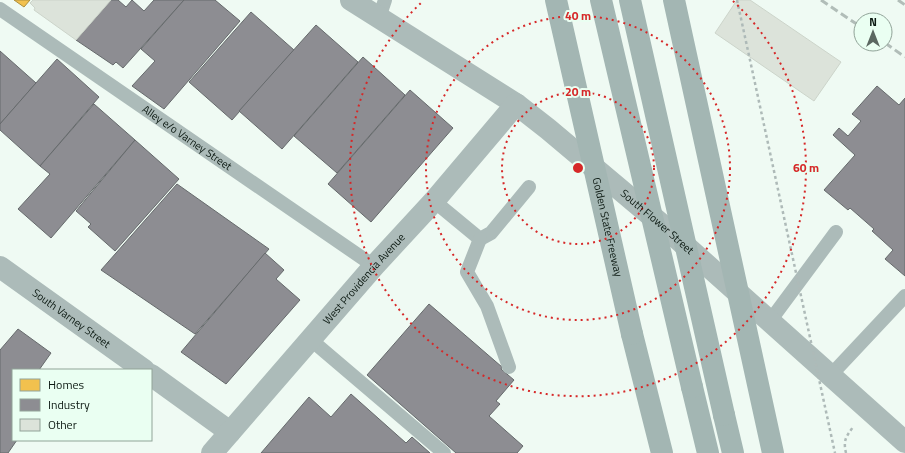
<svg xmlns="http://www.w3.org/2000/svg" width="905" height="453" font-family="'Titillium Web',sans-serif">
<style>
.homes{fill:#f2c14e;stroke:#ad8f3c}
.industry{fill:#8d8d92;stroke:#666a6c}
.building{fill:#dce3da;stroke:#ccd4ca}
.lines{fill:none;stroke-linecap:round;stroke-linejoin:round}
.path{stroke:#aebab8;stroke-width:2.5;stroke-dasharray:3 3;stroke-linecap:butt}
.lane{stroke:#acbbb9;stroke-width:14}
.street{stroke:#acbbb9;stroke-width:22}
.highway{stroke:#a3b6b3;stroke-width:22}
.rail{stroke:#b1bdb8;stroke-width:3;stroke-dasharray:8 4;stroke-linecap:butt}
.path-bridge{stroke:#aebab8;stroke-width:2.5;stroke-dasharray:3 3;stroke-linecap:butt}
.highway-bridge{stroke:#a3b6b3;stroke-width:22}
.ring{fill:none;stroke:#d62828;stroke-width:2;stroke-dasharray:2 4}
.labels{text-anchor:middle;dominant-baseline:central;stroke-width:4;stroke-linejoin:round;paint-order:stroke}
.street-label{font-size:11px;fill:#0c1912;stroke:#eafff2}
.centre{fill:#d62828;stroke:#eafff2;stroke-width:2}
.ring-label{font-size:12px;text-anchor:middle;font-weight:bold;fill:#d62828;stroke:#eafff2;stroke-width:4;stroke-linejoin:round;paint-order:stroke}
</style>
<rect width="100%" height="100%" fill="#effaf3"/>
<polygon class="homes" points="14,0 30,0 24,7"/>
<g class="industry">
<polygon points="111,0 118,0 126,7 132,0 144,11 154,0 184,0 123,68 116,62 113,65 76,40"/>
<polygon points="184,0 215,0 240,21 164,109 132,86 155,61 141,49"/>
<polygon points="251,12 294,50 232,120 189,82"/>
<polygon points="316,25 358,62 282,149 239,111"/>
<polygon points="0,51 36,83 0,124"/>
<polygon points="363,57 405,95 337,173 294,136"/>
<polygon points="57,59 99,97 40,166 0,130 0,124"/>
<polygon points="877,86 899,105 905,98 905,276 885,259 893,250 872,231 874,229 850,208 848,210 824,190 855,155 833,135 839,128 848,136 861,121 852,114"/>
<polygon points="410,90 453,128 371,222 328,184"/>
<polygon points="94,104 135,140 51,238 18,209 50,174 40,166"/>
<polygon points="135,140 179,179 115,251 88,227 91,224 76,211"/>
<polygon points="177,184 269,249 195,334 101,270"/>
<polygon points="265,253 284,270 276,279 300,300 226,384 181,352"/>
<polygon points="429,304 502,367 501,369 514,380 496,401 500,404 489,416 523,446 517,453 456,453 367,375"/>
<polygon points="18,329 51,353 39,370 13,370 13,440 17,440 8,453 0,453 0,350"/>
<polygon points="351,394 406,443 412,437 430,453 261,453 309,397 331,417"/>
</g>
<g class="building">
<polygon points="33,0 111,0 76,40 34,10 35,8 30,3"/>
<polygon points="737,0 750,0 841,62 814,101 715,33"/>
</g>
<g class="lines">
<path class="path" d="M 846,453 C 843,440 846,437 853,427"/>
<g class="lane">
<path id="s1" d="M 0,9 L 374,266"/>
<polyline points="379,18 385,0"/>
<polyline points="434,201 480,239 491,233 529,187"/>
<polyline points="480,239 467,272 487,306 509,367"/>
<polyline points="770,321 836,232"/>
<polyline points="310,339 444,453"/>
<polyline points="830,376 905,296"/>
</g>
<g class="street">
<path id="s2" d="M 351,0 L 516,104 L 548,129 L 661,224 L 905,442"/>
<path id="s3" d="M 0,267 L 144,370"/>
<polyline points="151,375 230,432"/>
<path id="s4" d="M 212,453 L 374,266 L 434,201 L 516,104"/>
</g>
<g class="highway">
<polyline points="632,334 662,453"/>
<polyline points="692,387 708,453"/>
<polyline points="724,415 733,453"/>
</g>
<g class="rail">
<polyline points="821,0 861,27"/>
<polyline points="898,0 905,5"/>
<polyline points="885,43 905,57"/>
</g>
<polyline class="path-bridge" points="737,0 835,453"/>
<g class="highway-bridge">
<path id="s5" d="M 556,0 L 632,334"/>
<polyline points="601,0 692,387"/>
<polyline points="630,0 724,415"/>
<polyline points="674,0 773,453"/>
</g>
</g>
<g class="ring">
<circle cx="578" cy="168" r="76"/>
<circle cx="578" cy="168" r="152"/>
<path d="M733 1A228 228 0 1 1 423 1"/>
</g>
<g class="labels">
<g class="street-label">
<text stroke="none"><textPath href="#s1" startOffset="227">Alley e/o Varney Street</textPath></text>
<text stroke="none"><textPath href="#s2" startOffset="379">South Flower Street</textPath></text>
<text stroke="none"><textPath href="#s5" startOffset="233">Golden State Freeway</textPath></text>
<text stroke="none"><textPath href="#s4" startOffset="231">West Providencia Avenue</textPath></text>
<text stroke="none"><textPath href="#s3" startOffset="88">South Varney Street</textPath></text>
</g>
</g>
<circle cx="578" cy="168" r="6" class="centre"/>
<g class="ring-label">
<text x="578" y="20">40 m</text>
<text x="578" y="96">20 m</text>
<text x="806" y="172">60 m</text>
</g>
<rect x="12" y="369" width="140" height="72" fill="#eafff2" stroke="#91a398"/>
<rect x="20" y="379" width="20" height="12" fill="#f2c14e" stroke="#91a398"/>
<text x="48" y="389" font-size="12" fill="#0c1912">Homes</text>
<rect x="20" y="399" width="20" height="12" fill="#8d8d92" stroke="#91a398"/>
<text x="48" y="409" font-size="12" fill="#0c1912">Industry</text>
<rect x="20" y="419" width="20" height="12" fill="#dce3da" stroke="#91a398"/>
<text x="48" y="429" font-size="12" fill="#0c1912">Other</text>
<g transform="translate(873 32)"><circle r="19" fill="#eafff2" stroke="#91a398"/>
<path d="M0-3L7 15L0 10L-7 15Z" fill="#5b6861"/>
<text y="-6" font-size="11" font-weight="bold" text-anchor="middle" fill="#0c1912">N</text>
</g>
</svg>
